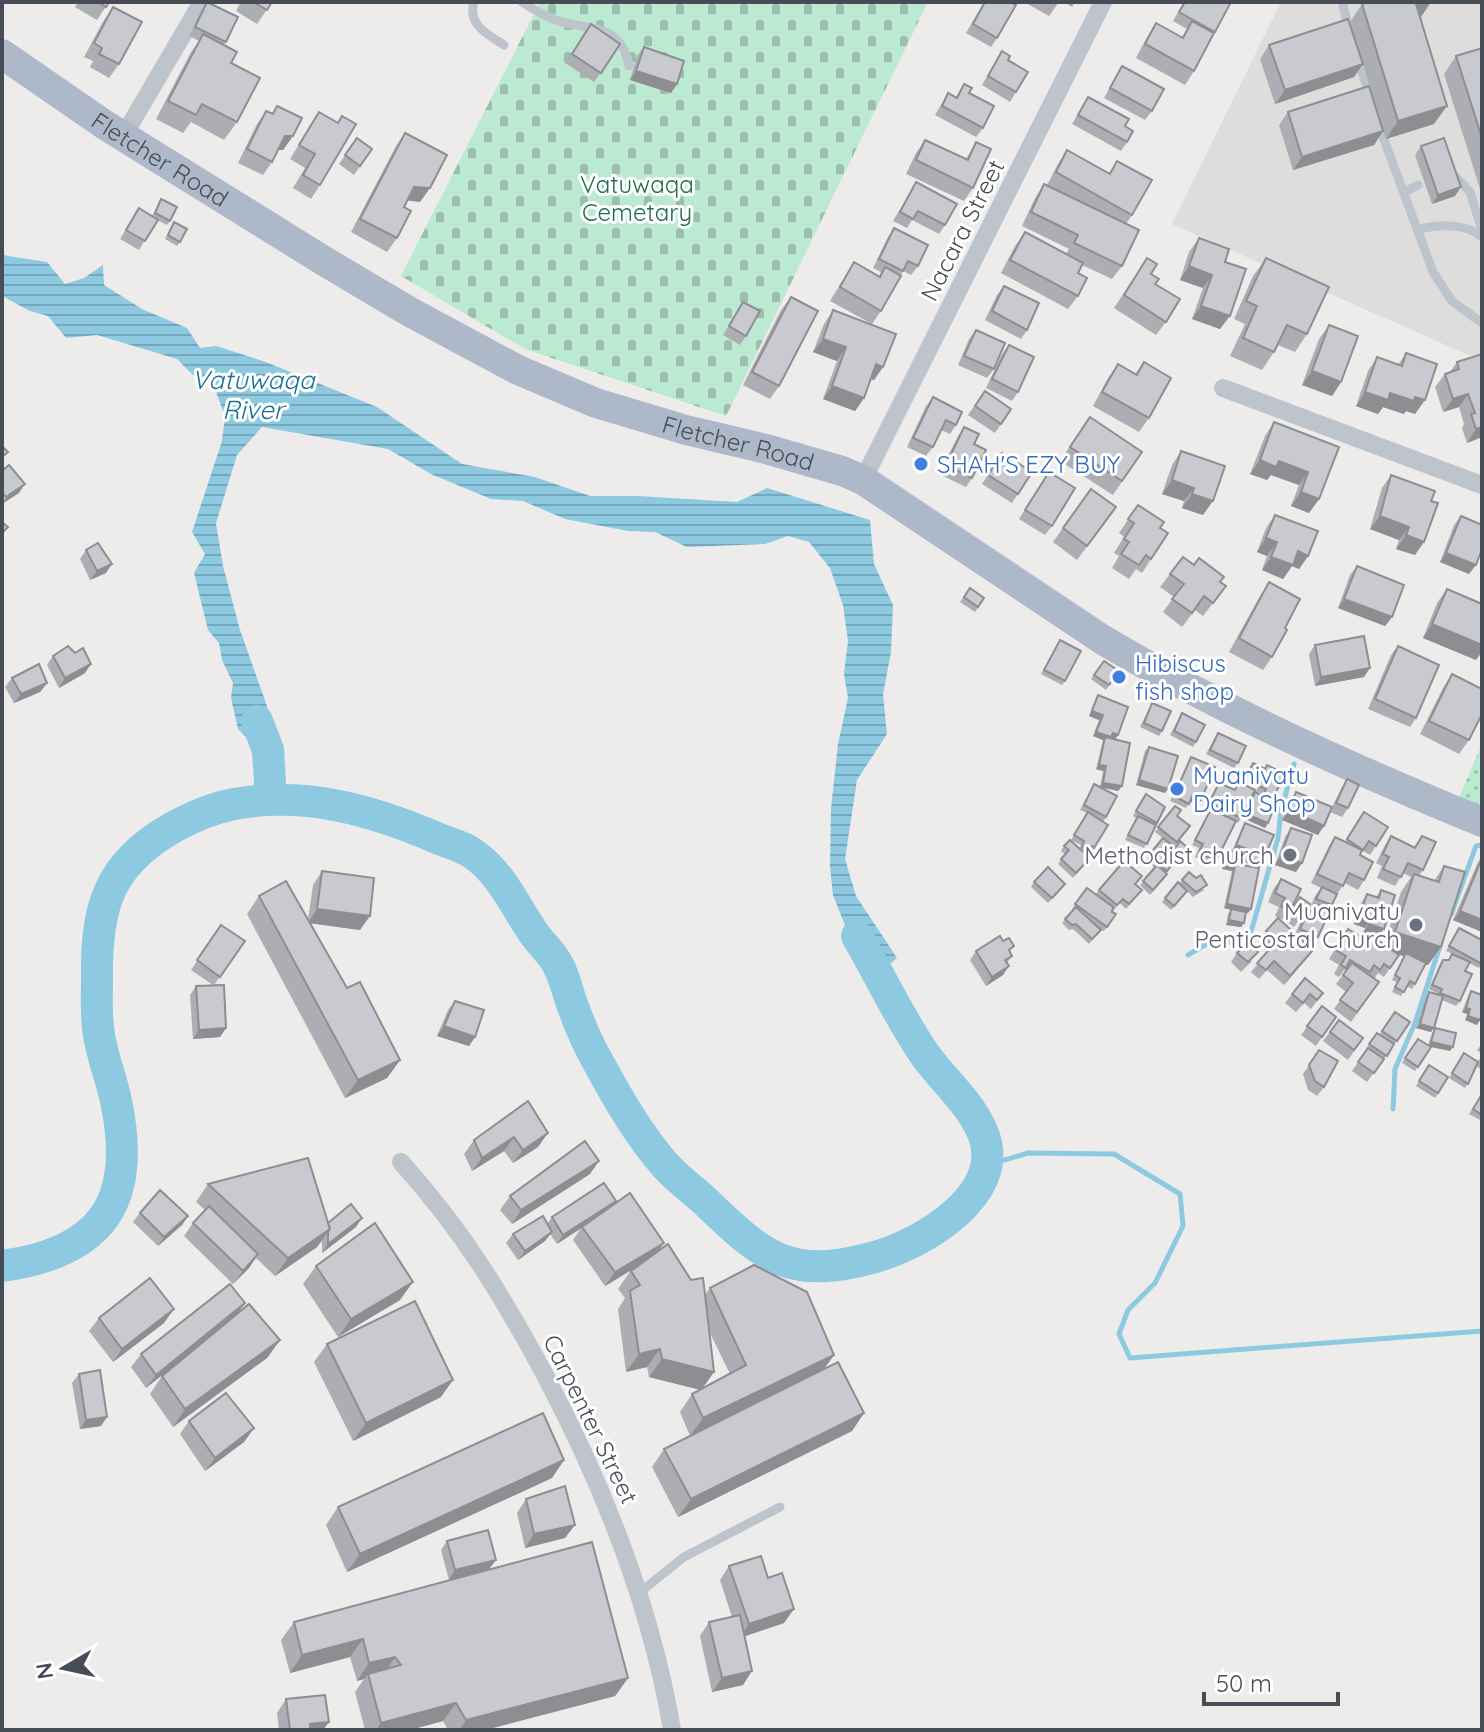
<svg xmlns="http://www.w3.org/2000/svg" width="1484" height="1732" font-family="Quicksand,sans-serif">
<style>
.education{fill:#dfdcdc}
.cemetery{fill:url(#cemetery-stones)}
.park{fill:url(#park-dots)}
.water{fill:url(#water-rules)}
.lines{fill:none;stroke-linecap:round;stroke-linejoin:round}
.stream{stroke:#8dcae2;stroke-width:5}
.river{stroke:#8dcae2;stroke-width:32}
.service{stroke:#bdc4cc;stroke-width:9}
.minor{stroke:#bdc4cc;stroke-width:18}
.primary{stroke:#adb9c8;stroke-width:30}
.wall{fill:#adaeb3;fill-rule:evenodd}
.shaded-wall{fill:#8d8d92}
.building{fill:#c9cad0;stroke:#8d8d92;stroke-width:2}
.shop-dot{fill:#3f7fe0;stroke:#fff;stroke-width:3}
.worship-dot{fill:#6b7280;stroke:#fff;stroke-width:3}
.labels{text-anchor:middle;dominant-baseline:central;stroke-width:6;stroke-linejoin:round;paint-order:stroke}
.street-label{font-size:24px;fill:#464d56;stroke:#fff}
.park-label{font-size:24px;fill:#1f6f4d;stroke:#fff}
.shop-label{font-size:24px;fill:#366cbe;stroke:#fff;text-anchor:start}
.worship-label{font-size:24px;fill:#5b616d;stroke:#fff;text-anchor:end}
.water-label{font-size:26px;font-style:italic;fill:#1a7395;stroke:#fff}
</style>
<defs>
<pattern id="cemetery-stones" width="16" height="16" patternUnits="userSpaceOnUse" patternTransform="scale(2)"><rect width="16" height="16" fill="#bce9d1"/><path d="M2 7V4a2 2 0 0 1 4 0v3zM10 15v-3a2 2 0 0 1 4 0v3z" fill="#9bbfac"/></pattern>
<pattern id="park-dots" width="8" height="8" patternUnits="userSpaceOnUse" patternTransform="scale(2)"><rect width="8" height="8" fill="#bce9d1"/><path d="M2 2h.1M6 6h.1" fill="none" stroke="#9bbfac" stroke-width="1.8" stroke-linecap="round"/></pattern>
<pattern id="water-rules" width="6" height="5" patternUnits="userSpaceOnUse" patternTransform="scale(2)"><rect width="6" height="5" fill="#8dcae2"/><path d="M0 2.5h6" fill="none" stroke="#75a6ba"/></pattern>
</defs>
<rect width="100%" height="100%" fill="#eeebeb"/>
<polygon class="education" points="1281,2 1482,2 1482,361 1172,224"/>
<polygon class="cemetery" points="540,2 928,2 726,416 525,349 401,276"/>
<polygon class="park" points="1482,744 1482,811 1458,800"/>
<polygon class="water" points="2,255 47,262 65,284 84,278 103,265 104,285 142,309 187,328 200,348 216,346 263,361 377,407 462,464 535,477 590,496 638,496 737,502 767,488 870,520 874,564 893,605 891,652 883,695 887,734 857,780 845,859 856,896 897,958 868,983 833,895 830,866 831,809 838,744 848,698 844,674 848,641 843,605 830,568 809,542 788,536 765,544 687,547 655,532 628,531 565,519 523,501 491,499 431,474 388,449 262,427 237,455 216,523 223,566 240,630 267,706 278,756 258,765 252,743 238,729 231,698 233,683 222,660 219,643 208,630 194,573 205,554 192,532 222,441 225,416 213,384 192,374 177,359 97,335 66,338 48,316 30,311 2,296"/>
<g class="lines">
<g class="stream">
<polyline points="1451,915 1476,846 1482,845"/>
<polyline points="1188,955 1213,940 1236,943 1249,939 1278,838 1281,811 1294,764"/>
<polyline points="1393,1109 1395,1069 1415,1023 1441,943"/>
<polyline points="988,1165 1028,1153 1114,1154 1180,1194 1183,1226 1155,1283 1128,1310 1119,1334 1130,1358 1482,1331"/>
</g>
<g class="river">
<polyline points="257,721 268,750 271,799"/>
<path d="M 2,1266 C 104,1252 137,1200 116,1101 C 111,1076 100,1052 98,1027 C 96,1011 97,995 97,979 C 96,909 107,865 172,828 C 190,818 213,808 234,804 C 304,791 372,810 437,838 C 448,843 462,846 472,853 C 502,873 515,907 535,935 C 542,945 553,954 558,965 C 564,976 567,989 571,1001 C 578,1021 587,1043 598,1062 C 617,1097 638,1134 665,1165 C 677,1179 694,1190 707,1203 C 766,1260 792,1280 875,1257 C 922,1244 1005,1195 984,1136 C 972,1103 942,1080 923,1052 C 898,1015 879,974 857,936"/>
</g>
<g class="service">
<path d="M 474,2 C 467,24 488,35 504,45"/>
<path d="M 522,2 C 534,10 548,18 562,22 C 595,30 622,26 629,66"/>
<polyline points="1344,2 1343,6 1349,29"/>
<polyline points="1357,57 1370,96"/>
<polyline points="1379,126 1433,272 1452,301 1482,323"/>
<polyline points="1455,176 1470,192 1482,230"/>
<polyline points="1405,192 1418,185"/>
<path d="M 1418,229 C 1439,225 1464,222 1482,237"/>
<polyline points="639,1593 684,1557 780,1507"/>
</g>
<g class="minor">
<polyline points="124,135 202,2"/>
<polyline points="1223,388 1482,485"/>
<polyline points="863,480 1103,2"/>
<path d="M 401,1162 C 463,1231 502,1295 546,1377 C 605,1489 651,1605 672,1730"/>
</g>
<path class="primary" id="s1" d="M 2,54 L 105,125 L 324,261 L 410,312 L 518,370 L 596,403 L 686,430 L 766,449 L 842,471 L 863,480 L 1103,640 C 1223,711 1353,769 1482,822"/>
</g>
<g class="wall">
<polygon points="78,2 109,2 97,20 75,7"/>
<polygon points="207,2 226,42 224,45 231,63 237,122 224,140 191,122 183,133 156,119 191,52 199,41 189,36 201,11"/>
<polygon points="241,2 272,2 257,24 236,11"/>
<polygon points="984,2 1010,2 997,38 991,47 966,33"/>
<polygon points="1024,2 1059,2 1049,16"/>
<polygon points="1064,2 1075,2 1072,7"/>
<polygon points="1184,2 1231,2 1194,71 1185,85 1136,58 1147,37 1156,23 1182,37 1187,29 1173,21"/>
<polygon points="1368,2 1431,2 1420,17 1434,124 1386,139 1363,64 1354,77 1275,104 1260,59 1269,45 1358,48 1350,22 1362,4"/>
<polygon points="113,7 119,64 109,78 90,67 93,61 84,57 104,20"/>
<polygon points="591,24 620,44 594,82 565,63"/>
<polygon points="644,47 671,93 630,80 637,56"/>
<polygon points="1482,48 1482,188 1480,189 1444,74 1456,56"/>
<polygon points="1002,51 1008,60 1016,92 1010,102 982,85"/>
<polygon points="1122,66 1152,111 1145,120 1104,98"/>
<polygon points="964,84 983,128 976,137 935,115 948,93 956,97"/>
<polygon points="1088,97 1125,126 1127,142 1121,151 1072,124"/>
<polygon points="277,106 293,136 283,150 278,150 272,162 263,175 238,163 257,124 266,111 272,113"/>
<polygon points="319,112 320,185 311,199 293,188 305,168 290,159"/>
<polygon points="1288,112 1383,131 1374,145 1293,170 1279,125"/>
<polygon points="405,133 420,202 407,200 404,207 397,238 387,252 351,232 396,146"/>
<polygon points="357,138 372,149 354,175 339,164"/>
<polygon points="925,140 966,159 976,142 973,188 964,201 906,174 916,153"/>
<polygon points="1421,146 1455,196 1432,204 1415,155"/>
<polygon points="1067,150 1109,173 1117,161 1132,215 1126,224 1122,266 1112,279 1082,265 1078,273 1078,296 1068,309 1001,273 1015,246 1025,232 1066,254 1069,249 1022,226 1035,198 1044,184 1047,185 1058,164"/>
<polygon points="916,182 945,225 939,234 912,220 907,228 893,221"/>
<polygon points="161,199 170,221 167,225 157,220 139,250 120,239 139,208 152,216"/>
<polygon points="174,222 180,242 177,246 165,239"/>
<polygon points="894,228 918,266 911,275 903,271 881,311 872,324 830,301 854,262 879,276 881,272 873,268 888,237"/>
<polygon points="1199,238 1225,262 1220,329 1192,319 1203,288 1180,280 1189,252"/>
<polygon points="1147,258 1151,274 1155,284 1166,322 1156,335 1114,308"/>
<polygon points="1266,258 1307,334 1295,352 1278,345 1274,352 1262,370 1230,356 1245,324 1234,319 1253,276"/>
<polygon points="1004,286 1027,330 1021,339 985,320 997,295"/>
<polygon points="791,297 779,386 770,399 743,385 781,310"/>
<polygon points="743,302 746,336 740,345 723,335"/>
<polygon points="833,310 883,367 874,380 871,379 864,398 855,411 823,399 837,361 813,352 824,324"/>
<polygon points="1329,325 1341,382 1332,396 1302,385 1319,339"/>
<polygon points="976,330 994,369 987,378 958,365 969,339"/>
<polygon points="1009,345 1018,392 1012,401 986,388 1002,354"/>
<polygon points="1406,353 1415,414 1406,411 1404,414 1383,407 1378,414 1356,406 1368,371 1377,357 1398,365"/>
<polygon points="1482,354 1482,437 1467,443 1462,428 1464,424 1459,407 1443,412 1435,387 1445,374 1450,372 1457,362"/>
<polygon points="1144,362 1149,418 1139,432 1093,406 1108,378 1118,364 1135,374"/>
<polygon points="985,391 1011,409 995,433 968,415"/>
<polygon points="933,397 956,425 950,434 941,430 933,447 926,456 907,447 926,406"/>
<polygon points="1090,417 1142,452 1113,495 1060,461"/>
<polygon points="1274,422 1339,447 1319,499 1309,513 1291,506 1299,485 1271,475 1267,480 1250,474 1265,436"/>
<polygon points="964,427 974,444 972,478 966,487 939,474 958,436"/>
<polygon points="1181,451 1203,515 1182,508 1184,501 1162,494 1172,465"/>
<polygon points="1002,453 1032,472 1012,503 982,484"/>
<polygon points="1049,472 1052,526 1045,535 1019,519"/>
<polygon points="1391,475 1435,491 1415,555 1396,549 1399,540 1370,529 1382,488"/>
<polygon points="1091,489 1116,507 1077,560 1053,542"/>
<polygon points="1138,505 1160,528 1151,559 1142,573 1136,569 1129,579 1112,568 1119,556 1114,553 1124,537 1119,533"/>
<polygon points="1275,515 1308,556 1299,569 1292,566 1283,579 1262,570 1267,556 1257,552 1266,528"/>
<polygon points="1461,516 1469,574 1440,562 1454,525"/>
<polygon points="86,550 106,573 90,580 80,559"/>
<polygon points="1183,557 1226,586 1203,616 1195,610 1182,627 1163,612 1174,597 1160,587"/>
<polygon points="1357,566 1392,617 1385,626 1338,608 1350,575"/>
<polygon points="1269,582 1285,628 1272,657 1263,670 1229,652 1260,596"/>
<polygon points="970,588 984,598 975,612 960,602"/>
<polygon points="1447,589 1476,660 1423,638 1437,603"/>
<polygon points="1060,640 1065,681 1062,685 1041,674"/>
<polygon points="1315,645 1364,677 1315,686 1309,654"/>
<polygon points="1398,646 1416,718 1410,727 1368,709 1391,655"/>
<polygon points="75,653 85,673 59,688 47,665 53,656"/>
<polygon points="1104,661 1119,671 1106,690 1091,679"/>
<polygon points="1452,674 1469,740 1459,754 1420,734 1443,688"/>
<polygon points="12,678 47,683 40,692 14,703 5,687"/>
<polygon points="1098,695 1115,739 1122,786 1118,791 1101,787 1106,817 1103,822 1108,825 1091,852 1089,851 1086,854 1090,858 1073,878 1058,864 1065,854 1061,851 1064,846 1080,848 1081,845 1071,840 1087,813 1080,810 1094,784 1100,787 1103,771 1096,769 1103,740 1093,736 1099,720 1089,716 1095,700"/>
<polygon points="1152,703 1162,731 1159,736 1140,727"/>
<polygon points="1182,713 1196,742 1193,747 1170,735"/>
<polygon points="1218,733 1238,763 1234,768 1206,754"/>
<polygon points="1149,747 1165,793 1136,785 1145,751"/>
<polygon points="1191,757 1201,800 1198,805 1190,801 1186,808 1170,801"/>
<polygon points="1253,763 1264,768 1267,765 1273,798 1270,803 1264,800 1260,808 1268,823 1265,828 1243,818 1255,792 1262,795 1263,794 1256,791 1259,785 1252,782 1254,778 1246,774"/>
<polygon points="1347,779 1348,808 1342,817 1330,812 1318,835 1282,820 1290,801 1296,792 1332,807 1341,789"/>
<polygon points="1239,782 1241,818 1238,823 1235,822 1212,865 1195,857 1199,848 1192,845 1211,810 1206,808 1219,783 1234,790"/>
<polygon points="1146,794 1157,823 1144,848 1125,840 1136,818 1133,816"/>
<polygon points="1175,806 1177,816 1190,826 1174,847 1187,847 1166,873 1164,879 1150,895 1140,885 1155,868 1146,860 1163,838 1155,832"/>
<polygon points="1364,812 1388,827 1370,855 1363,851 1360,854 1364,880 1358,890 1345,883 1336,895 1328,910 1318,937 1311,946 1306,944 1313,950 1284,985 1267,970 1259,979 1251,972 1270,949 1260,940 1266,931 1295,934 1302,919 1309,910 1314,912 1316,910 1310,908 1315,896 1321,888 1311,883 1329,846 1335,837 1345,842"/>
<polygon points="1245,823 1262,863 1259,868 1243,861 1242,865 1248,913 1246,913 1244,923 1241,927 1226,925 1228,914 1231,910 1224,908 1232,871 1222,869 1225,854 1228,850 1241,853 1233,849"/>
<polygon points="1291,828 1296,872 1275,865 1285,837"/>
<polygon points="1391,836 1414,847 1422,836 1423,870 1419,876 1434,881 1444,866 1441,947 1428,965 1425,964 1412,989 1407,986 1401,996 1392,992 1397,982 1392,980 1404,956 1399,955 1384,977 1378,973 1374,979 1379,982 1351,1022 1334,1009 1346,992 1336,984 1346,971 1344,970 1339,977 1334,974 1339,965 1329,959 1348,929 1373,944 1384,945 1401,892 1411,877 1403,873 1395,886 1377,878 1382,866 1376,863 1385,845"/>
<polygon points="1482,856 1482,932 1453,920 1478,862"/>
<polygon points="322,871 360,930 310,923 347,988 400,1060 387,1078 345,1098 247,914 259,896 308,920 313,885"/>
<polygon points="1189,872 1204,890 1193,897 1187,891 1171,910 1162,902 1178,882 1179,884"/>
<polygon points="1281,879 1290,911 1284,920 1275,916 1279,907 1268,902 1274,888"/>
<polygon points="1034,882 1062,888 1048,903 1031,887"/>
<polygon points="1135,885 1142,890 1126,909 1120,903 1114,910 1113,909 1112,912 1116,914 1104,931 1098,928 1097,934 1089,944 1073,929 1069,930 1062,923 1073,910 1072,909 1087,888 1096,894 1099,890"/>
<polygon points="1381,890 1377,938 1363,933 1365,928 1354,924 1361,903 1367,894 1376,897"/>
<polygon points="1300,897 1310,904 1294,927 1284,920"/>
<polygon points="221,925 245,941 214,985 226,1028 220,1037 193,1039 190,995 196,986 213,985 191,970"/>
<polygon points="1459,928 1482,964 1479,968 1469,963 1465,971 1460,1001 1456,1006 1442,1000 1431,1032 1416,1028 1426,996 1429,992 1438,994 1429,989 1440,964 1443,960 1448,960 1452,954 1446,951"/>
<polygon points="1003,941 1012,956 1007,963 1003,975 986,986 970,960 976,951"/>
<polygon points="1237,953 1252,961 1241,972 1231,962"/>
<polygon points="1471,991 1482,995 1482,1019 1480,1019 1477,1025 1465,1020 1467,1014 1462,1012 1468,996"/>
<polygon points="1323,993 1311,1009 1304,1003 1296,1012 1285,1003 1292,994"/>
<polygon points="455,1001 475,1037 469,1046 437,1036 448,1010"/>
<polygon points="1322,1006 1336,1017 1316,1046 1301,1035"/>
<polygon points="1395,1012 1397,1041 1367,1082 1352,1071 1367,1050 1366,1049 1377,1033 1380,1034"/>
<polygon points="1339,1020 1363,1038 1348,1060 1323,1041"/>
<polygon points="1435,1028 1450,1051 1430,1047 1431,1047 1415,1071 1402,1063 1418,1039 1428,1046 1432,1033"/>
<polygon points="1482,1044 1482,1054 1477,1050"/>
<polygon points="1319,1050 1324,1087 1317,1096 1308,1090 1303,1074"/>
<polygon points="1464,1053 1478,1061 1482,1056 1482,1071 1477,1066 1465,1088 1449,1078"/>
<polygon points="1429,1065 1448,1077 1435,1098 1416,1086"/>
<polygon points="1482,1093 1482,1121 1469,1114"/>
<polygon points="528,1101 538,1147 513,1163 504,1151 472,1171 464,1154 474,1140"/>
<polygon points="590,1174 512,1224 500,1210 510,1196"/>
<polygon points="208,1184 328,1223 356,1227 322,1253 322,1241 317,1247 275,1276 256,1258 249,1268 233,1284 184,1236 193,1223 205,1210 196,1202"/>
<polygon points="140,1213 188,1216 182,1225 158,1246 133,1222"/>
<path d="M 552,1217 L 664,1243 L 658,1251 L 691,1280 L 705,1295 L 710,1288 L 834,1355 L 824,1369 L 864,1413 L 852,1431 L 678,1517 L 652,1467 L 664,1449 L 690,1436 L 680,1412 L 692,1394 L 701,1390 L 649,1377 L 647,1367 L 626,1372 L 618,1309 L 625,1298 L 618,1289 L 631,1270 L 605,1286 L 573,1240 L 581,1228 L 557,1244 L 550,1234 L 545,1241 L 518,1260 L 506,1243 L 513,1234 L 547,1224 ZM 709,1331 L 730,1374 L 702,1389 L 714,1372 Z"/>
<polygon points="316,1266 400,1300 338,1337 303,1284"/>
<polygon points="245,1303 237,1314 280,1340 267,1358 173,1427 150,1394 162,1376 186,1356 146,1388 131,1367 141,1354"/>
<polygon points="99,1318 164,1323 113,1362 89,1331"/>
<polygon points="327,1344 441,1397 353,1441 314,1362"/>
<polygon points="79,1374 101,1426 80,1429 72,1383"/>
<polygon points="189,1421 254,1428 244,1442 205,1471 180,1434"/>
<polygon points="564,1460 552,1478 347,1572 326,1525 338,1507"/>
<polygon points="526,1499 565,1538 525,1548 517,1513"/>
<polygon points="447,1541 496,1560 489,1569 449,1580 441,1550"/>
<polygon points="729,1566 784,1623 744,1636 743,1685 712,1692 700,1636 709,1622 732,1617 720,1580"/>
<polygon points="294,1622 628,1678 615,1696 485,1730 448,1730 443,1721 410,1730 365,1730 355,1692 364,1679 357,1681 350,1657 290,1673 281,1640"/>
<polygon points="286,1699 329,1722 323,1730 279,1730 277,1713"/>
</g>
<g class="shaded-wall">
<polygon points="1424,2 1431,2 1421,17 1403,22 1416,4"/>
<polygon points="1363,64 1354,77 1275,104 1285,90"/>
<polygon points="636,71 677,84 671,93 630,80"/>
<polygon points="1447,106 1434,124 1386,139 1398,121"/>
<polygon points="1383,131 1374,145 1293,170 1302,157"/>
<polygon points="285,136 293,136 283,150 276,150"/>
<polygon points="414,187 430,188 420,202 405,200"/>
<polygon points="1461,187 1455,196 1432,204 1438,195"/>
<polygon points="1189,266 1212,275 1203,288 1180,280"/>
<polygon points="1201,306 1230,316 1220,329 1192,319"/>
<polygon points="823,339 846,347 837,361 813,352"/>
<polygon points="876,364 883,367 874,380 867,378"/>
<polygon points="1312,371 1341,382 1332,396 1302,385"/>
<polygon points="832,386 864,398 855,411 823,399"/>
<polygon points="1365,392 1390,393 1415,397 1425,400 1415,414 1406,411 1404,414 1383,407 1378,414 1356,406"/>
<polygon points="1468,394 1459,407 1443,412 1453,399"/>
<polygon points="1482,427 1482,437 1467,443 1476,429"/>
<polygon points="1260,460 1279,461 1308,472 1299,485 1271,475 1267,480 1250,474"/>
<polygon points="1172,480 1194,488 1184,501 1162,494"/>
<polygon points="25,484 19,493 2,504 6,497"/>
<polygon points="1301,492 1319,499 1309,513 1291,506"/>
<polygon points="1192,494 1213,501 1203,515 1182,508"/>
<polygon points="1380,516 1409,527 1399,540 1370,529"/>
<polygon points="1406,535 1424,542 1415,555 1396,549"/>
<polygon points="1266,538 1277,542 1267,556 1257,552"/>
<polygon points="1298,551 1308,556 1299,569 1292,566 1283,579 1262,570 1271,557"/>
<polygon points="1446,553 1476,565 1469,574 1440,562"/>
<polygon points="112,564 106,573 90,580 97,571"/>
<polygon points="1344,599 1392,617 1385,626 1338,608"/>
<polygon points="1432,624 1482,645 1482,652 1476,660 1423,638"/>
<polygon points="91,664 85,673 59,688 65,678"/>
<polygon points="1370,668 1364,677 1315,686 1321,677"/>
<polygon points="47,683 40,692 14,703 21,694"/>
<polygon points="1092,711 1103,715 1099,720 1089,716"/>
<polygon points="1096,732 1113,733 1118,735 1115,740 1105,737 1103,740 1093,736"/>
<polygon points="1099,765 1106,766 1103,771 1096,769"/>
<polygon points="1139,780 1168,789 1165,793 1136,785"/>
<polygon points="1103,783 1122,786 1118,791 1100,787"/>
<polygon points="1192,796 1201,800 1198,805 1189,801"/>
<polygon points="1289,810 1324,826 1318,835 1282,820"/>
<polygon points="1246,814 1268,823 1265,828 1243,818"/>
<polygon points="1236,845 1248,849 1244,854 1233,849"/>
<polygon points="1281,855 1302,863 1296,872 1275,865"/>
<polygon points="1245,856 1262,863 1259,868 1242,861"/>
<polygon points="1226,864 1235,866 1232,871 1222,869"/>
<polygon points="1227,904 1251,909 1248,913 1224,908"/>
<polygon points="317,909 370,916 360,930 308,923"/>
<polygon points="1460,911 1482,920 1482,932 1453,920"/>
<polygon points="1360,915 1371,919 1365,928 1354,924"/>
<polygon points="1229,920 1244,923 1241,927 1226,925"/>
<polygon points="1369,924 1384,929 1377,938 1363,933"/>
<polygon points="1395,932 1441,947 1428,965 1404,957 1406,953 1404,956 1382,950"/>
<polygon points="1313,950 1306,959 1284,985 1290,976"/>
<polygon points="1009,966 1003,975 986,986 992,977"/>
<polygon points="1466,1008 1470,1009 1467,1014 1462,1012"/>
<polygon points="1468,1016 1480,1020 1477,1025 1465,1020"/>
<polygon points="1420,1024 1434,1028 1431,1032 1416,1028"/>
<polygon points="444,1026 475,1037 469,1046 437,1036"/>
<polygon points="226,1028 220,1037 193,1039 199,1030"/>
<polygon points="1431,1042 1453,1047 1450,1051 1428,1046"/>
<polygon points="400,1060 387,1078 345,1098 358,1080"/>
<polygon points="548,1133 538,1147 513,1163 523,1150"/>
<polygon points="514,1137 504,1151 472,1171 482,1158"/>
<polygon points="599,1161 590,1174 512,1224 521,1210"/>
<polygon points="616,1201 609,1210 557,1244 563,1235"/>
<polygon points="188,1216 182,1225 158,1246 164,1237"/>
<polygon points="362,1218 356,1227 322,1253 328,1244"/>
<polygon points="330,1229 317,1247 275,1276 288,1258"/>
<polygon points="552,1232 545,1241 518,1260 525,1251"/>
<polygon points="664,1243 655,1256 605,1286 615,1272"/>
<polygon points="258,1254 249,1268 233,1284 243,1271"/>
<polygon points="413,1282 400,1300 338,1337 351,1319"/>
<polygon points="245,1303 235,1317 146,1388 156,1375"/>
<polygon points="174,1309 164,1323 113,1362 122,1349"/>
<polygon points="280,1340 267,1358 173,1427 185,1409"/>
<polygon points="660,1349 647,1367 626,1372 639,1354"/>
<polygon points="834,1355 821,1373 690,1436 703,1418"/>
<polygon points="662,1359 714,1372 701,1390 649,1377"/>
<polygon points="453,1380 441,1397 353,1441 366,1423"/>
<polygon points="864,1413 852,1431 678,1517 691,1499"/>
<polygon points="107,1417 101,1426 80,1429 86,1420"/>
<polygon points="254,1428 244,1442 205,1471 215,1458"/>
<polygon points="564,1460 552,1478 347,1572 360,1554"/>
<polygon points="575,1525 565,1538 525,1548 534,1534"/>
<polygon points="496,1560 489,1569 449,1580 455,1570"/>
<polygon points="794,1609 784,1623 740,1638 749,1624"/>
<polygon points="363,1639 350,1657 290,1673 302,1655"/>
<polygon points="395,1657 383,1675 368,1674 364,1679 357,1681 369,1663"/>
<polygon points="752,1671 743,1685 712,1692 722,1678"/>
<polygon points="628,1678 615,1696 485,1730 459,1730 466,1720"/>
<polygon points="456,1703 443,1721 410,1730 376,1730 381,1723"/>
<polygon points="329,1722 323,1730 306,1730 310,1724"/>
</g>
<g class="building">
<polygon points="98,2 109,2 106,7"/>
<polygon points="207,2 238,17 226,42 195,27"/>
<polygon points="253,2 272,2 267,10"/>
<polygon points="985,2 1010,2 1016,5 997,38 973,24"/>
<polygon points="1185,2 1231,2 1215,32 1179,12"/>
<polygon points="1368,2 1424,2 1416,4 1447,106 1398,121 1362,4"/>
<polygon points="113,7 142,22 119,64 99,54 102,48 94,43"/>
<polygon points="1348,19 1363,64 1285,90 1269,45"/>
<polygon points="1192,21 1214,33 1194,71 1145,44 1156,23 1183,38"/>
<polygon points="591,24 620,44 601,73 572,54"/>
<polygon points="203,34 237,52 231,63 260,78 237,122 202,104 196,115 168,101"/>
<polygon points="644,47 684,61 677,84 636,71"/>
<polygon points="1482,48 1482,138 1456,56"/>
<polygon points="1002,51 1010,56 1008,60 1028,72 1016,92 988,76"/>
<polygon points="1122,66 1164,89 1152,111 1110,88"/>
<polygon points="964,84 972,88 969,93 994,106 983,128 942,106 948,93 957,98"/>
<polygon points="1369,86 1383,131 1302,157 1288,112"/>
<polygon points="1088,97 1129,119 1125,126 1133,131 1127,142 1078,115"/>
<polygon points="277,106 302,118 293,136 285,136 272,162 247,149 266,111 273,114"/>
<polygon points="319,112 338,123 342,116 356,124 320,185 303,175 315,154 299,145"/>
<polygon points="405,133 447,155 430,188 414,187 404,207 411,211 397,238 360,219"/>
<polygon points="357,138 372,149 360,166 345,155"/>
<polygon points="1444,138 1461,187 1438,195 1421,146"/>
<polygon points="925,140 968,160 976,142 991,149 973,188 916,160"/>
<polygon points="1067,150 1110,174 1117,161 1152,180 1132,215 1056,172"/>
<polygon points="916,182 957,204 945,225 918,211 913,219 900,212"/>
<polygon points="1044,184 1139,230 1122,266 1074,243 1078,235 1031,212"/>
<polygon points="161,199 177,207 170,221 155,213"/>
<polygon points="139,208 158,220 145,241 126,230"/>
<polygon points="174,222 187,229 180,242 168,235"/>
<polygon points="894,228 928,245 918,266 908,261 903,271 879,259"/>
<polygon points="1025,232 1083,263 1078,273 1087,278 1078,296 1010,260"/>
<polygon points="1199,238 1229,249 1225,262 1246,269 1230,316 1201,306 1212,275 1189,266"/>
<polygon points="1147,258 1157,264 1151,274 1159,279 1155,284 1180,299 1166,322 1124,295"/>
<polygon points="1266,258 1329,287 1307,334 1287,325 1274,352 1243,338 1257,306 1246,301"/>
<polygon points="854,262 880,277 885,267 901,276 881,311 840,287"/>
<polygon points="1004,286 1039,303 1027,330 992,311"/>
<polygon points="791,297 818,311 779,386 752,372"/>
<polygon points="743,302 760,311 746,336 729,326"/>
<polygon points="833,310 896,334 883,367 876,364 864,398 832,386 846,347 823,339"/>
<polygon points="1329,325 1358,336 1341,382 1312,371"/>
<polygon points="976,330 1005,343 994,369 964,356"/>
<polygon points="1009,345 1034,357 1018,392 992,379"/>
<polygon points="1406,353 1437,364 1425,400 1415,397 1414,401 1390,393 1388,400 1365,392 1377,357 1402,366"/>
<polygon points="1482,354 1482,427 1476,429 1471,414 1475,413 1468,394 1453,399 1445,374 1459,369 1457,362"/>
<polygon points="1144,362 1171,378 1149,418 1102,392 1118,364 1137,375"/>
<polygon points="985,391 1011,409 1001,424 975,406"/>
<polygon points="933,397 962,412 956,425 946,420 933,447 913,438"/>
<polygon points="1090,417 1142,452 1122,481 1070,447"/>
<polygon points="1274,422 1339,447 1319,499 1301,492 1308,472 1279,461 1276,467 1260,460"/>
<polygon points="964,427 979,434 974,444 986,450 972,478 946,465"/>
<polygon points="2,446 8,452 2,457"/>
<polygon points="1181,451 1225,466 1213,501 1192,494 1194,488 1172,480"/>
<polygon points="1002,453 1032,472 1018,494 988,475"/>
<polygon points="9,465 25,484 6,497 2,493 2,471"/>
<polygon points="1049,472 1075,488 1052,526 1025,510"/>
<polygon points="1391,475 1435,491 1431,501 1438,503 1424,542 1406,535 1409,527 1380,516"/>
<polygon points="1091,489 1116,507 1087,546 1063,528"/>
<polygon points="1138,505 1164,522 1160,528 1168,533 1151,559 1146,555 1139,565 1121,554 1129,542 1124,539 1134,523 1128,519"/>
<polygon points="1275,515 1318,531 1308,556 1298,551 1293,565 1271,557 1277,542 1266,538"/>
<polygon points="1461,516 1482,525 1482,549 1476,565 1446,553"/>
<polygon points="2,522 8,527 2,533"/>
<polygon points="98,543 112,564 97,571 86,550"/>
<polygon points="1183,557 1194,565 1199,558 1224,577 1220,582 1226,586 1213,603 1204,596 1192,613 1172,599 1184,584 1170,574"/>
<polygon points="1357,566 1404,585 1392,617 1344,599"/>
<polygon points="1269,582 1300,599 1285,628 1287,630 1272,657 1239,638"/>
<polygon points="970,588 984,598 978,607 964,597"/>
<polygon points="1447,589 1482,604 1482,645 1432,624"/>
<polygon points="1364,636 1370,668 1321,677 1315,645"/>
<polygon points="1060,640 1081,651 1065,681 1044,670"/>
<polygon points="68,646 75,653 83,648 91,664 65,678 53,656"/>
<polygon points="1398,646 1439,665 1416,718 1375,699"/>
<polygon points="1104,661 1119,671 1109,685 1094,675"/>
<polygon points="39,664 47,683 21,694 12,678"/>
<polygon points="1452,674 1482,689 1482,714 1469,740 1429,721"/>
<polygon points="1098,695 1128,707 1118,735 1113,733 1111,737 1096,732 1103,715 1092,711"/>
<polygon points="1152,703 1171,711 1162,731 1144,723"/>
<polygon points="1182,713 1205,725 1196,742 1174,731"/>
<polygon points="1218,733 1246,746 1238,763 1210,750"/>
<polygon points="1105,737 1130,743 1122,786 1103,783 1106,766 1099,765"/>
<polygon points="1149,747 1178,756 1168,789 1139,780"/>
<polygon points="1191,757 1215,767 1201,800 1192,796 1189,804 1174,796"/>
<polygon points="1253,763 1265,769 1267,765 1285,774 1273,798 1264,794 1266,789 1259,786 1262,781 1255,778 1257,773 1250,769"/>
<polygon points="1347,779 1359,785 1348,808 1336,803"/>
<polygon points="1239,782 1255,790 1241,818 1209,803 1219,783 1235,790"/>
<polygon points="1094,784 1117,796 1106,817 1084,805"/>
<polygon points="1255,792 1265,797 1260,808 1272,813 1268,823 1246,814"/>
<polygon points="1296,792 1332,807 1324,826 1289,810"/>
<polygon points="1146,794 1165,807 1157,823 1136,811"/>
<polygon points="1175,806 1181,810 1177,816 1190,826 1177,842 1158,827"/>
<polygon points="1211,809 1236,821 1216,861 1199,852 1203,844 1195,840"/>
<polygon points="1088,812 1108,825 1094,848 1092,846 1088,851 1082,847 1084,841 1074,835"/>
<polygon points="1364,812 1388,827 1376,846 1369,841 1363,850 1347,839"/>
<polygon points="1138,816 1156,825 1147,844 1128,835"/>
<polygon points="1245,823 1274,835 1262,863 1245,856 1248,849 1236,845"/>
<polygon points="1291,828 1312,835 1302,863 1281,855"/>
<polygon points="1391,836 1415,848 1422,836 1436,842 1423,870 1408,863 1401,877 1383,869 1389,857 1383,854"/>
<polygon points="1335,837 1362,850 1360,855 1373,862 1364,880 1349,873 1343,886 1317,874"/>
<polygon points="1163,838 1175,848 1180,841 1187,847 1167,871 1149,855"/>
<polygon points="1070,840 1090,858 1076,873 1061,859 1069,850 1064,846"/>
<polygon points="1228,850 1245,853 1242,865 1259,868 1251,909 1227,904 1235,866 1226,864"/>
<polygon points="1482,858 1482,920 1460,911"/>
<polygon points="1124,861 1142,876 1135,884 1142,890 1129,904 1123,899 1117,905 1099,890"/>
<polygon points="1157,865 1167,874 1153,890 1143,881"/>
<polygon points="1444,866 1465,872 1441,947 1395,932 1414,874 1439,882"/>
<polygon points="1048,867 1065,884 1052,898 1034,882"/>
<polygon points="322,871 374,878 370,916 317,909"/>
<polygon points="1189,872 1196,878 1201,875 1207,885 1196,892 1182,880"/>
<polygon points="1281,879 1301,889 1290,911 1281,906 1285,898 1275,893"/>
<polygon points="286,881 347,988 360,982 400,1060 358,1080 259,896"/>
<polygon points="1178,882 1187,891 1174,906 1165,898"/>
<polygon points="1322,887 1337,894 1332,905 1316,899"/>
<polygon points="1087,888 1113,907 1112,912 1116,914 1107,927 1075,904"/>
<polygon points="1381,890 1395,895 1384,929 1369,924 1371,919 1360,915 1367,894 1379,898"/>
<polygon points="1300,897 1310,904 1301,918 1291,911"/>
<polygon points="1319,905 1330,911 1318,937 1300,929 1309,910 1316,913"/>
<polygon points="1076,907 1101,930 1092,939 1076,924 1072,925 1065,919"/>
<polygon points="1231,909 1246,912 1244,923 1229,920"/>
<polygon points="1278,918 1313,950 1290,976 1274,961 1266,970 1257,963 1277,941 1266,931"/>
<polygon points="221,925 245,941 220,977 197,960"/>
<polygon points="1459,928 1482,940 1482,964 1449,946"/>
<polygon points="1348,929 1373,944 1376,939 1399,955 1390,968 1384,964 1380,970 1374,965 1370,972 1350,960 1346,968 1341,965 1346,956 1335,950"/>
<polygon points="1000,936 1003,941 1009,938 1014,946 1009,950 1012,956 1005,960 1009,966 992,977 976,951"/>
<polygon points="1247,943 1258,952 1248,962 1237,953"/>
<polygon points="1406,953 1426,963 1415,984 1410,981 1404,992 1395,987 1400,978 1395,975"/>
<polygon points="1452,954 1470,962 1465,971 1472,974 1460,1001 1440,993 1442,989 1432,985 1443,960 1449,960"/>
<polygon points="1352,963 1379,982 1357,1012 1340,1000 1353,983 1343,975"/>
<polygon points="1305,978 1323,993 1317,1000 1310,994 1303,1003 1292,994"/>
<polygon points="224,985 226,1028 199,1030 196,986"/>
<polygon points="1471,991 1482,995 1482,1014 1480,1020 1468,1016 1470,1009 1466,1008"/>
<polygon points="1429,992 1443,996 1434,1028 1420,1024"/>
<polygon points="455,1001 484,1010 475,1037 444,1026"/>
<polygon points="1322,1006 1336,1017 1322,1037 1307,1026"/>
<polygon points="1395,1012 1410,1022 1397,1041 1382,1031"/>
<polygon points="1339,1020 1363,1038 1354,1050 1330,1032"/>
<polygon points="1435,1028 1456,1033 1453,1047 1431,1042"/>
<polygon points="1377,1033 1394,1044 1387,1056 1369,1044"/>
<polygon points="1418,1039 1431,1047 1418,1067 1405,1058"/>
<polygon points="1368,1048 1384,1059 1374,1073 1358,1062"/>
<polygon points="1319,1050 1338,1061 1324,1087 1315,1081 1309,1065"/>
<polygon points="1464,1053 1478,1062 1468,1084 1452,1073"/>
<polygon points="1429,1065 1448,1077 1438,1093 1419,1081"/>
<polygon points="1482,1094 1482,1115 1473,1109"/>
<polygon points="528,1101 548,1133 523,1150 514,1137 482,1158 474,1140"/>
<polygon points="585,1141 599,1161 521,1210 510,1196"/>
<polygon points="308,1158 330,1229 288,1258 208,1184"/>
<polygon points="604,1183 616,1201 563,1235 552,1217"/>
<polygon points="160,1190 188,1216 164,1237 140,1213"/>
<polygon points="630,1193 664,1243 615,1272 582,1227"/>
<polygon points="351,1204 362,1218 328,1244 328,1232 330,1229 328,1223"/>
<polygon points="209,1206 258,1254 243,1271 193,1223"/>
<polygon points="543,1216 552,1232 525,1251 513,1234"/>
<polygon points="375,1223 413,1282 351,1319 316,1266"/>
<polygon points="668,1244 691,1280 703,1278 714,1372 662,1359 660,1349 639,1354 630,1291 640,1285 631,1271"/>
<polygon points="754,1265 807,1292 834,1355 703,1418 692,1394 746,1365 710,1288"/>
<polygon points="150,1278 174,1309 122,1349 99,1318"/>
<polygon points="230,1284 245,1303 156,1375 141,1354"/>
<polygon points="415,1301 453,1380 366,1423 327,1344"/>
<polygon points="249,1304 280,1340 185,1409 162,1376"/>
<polygon points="838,1362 864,1413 691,1499 664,1449"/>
<polygon points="100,1370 107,1417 86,1420 79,1374"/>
<polygon points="226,1393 254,1428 215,1458 189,1421"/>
<polygon points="543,1413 564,1460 360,1554 338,1507"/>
<polygon points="565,1486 575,1525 534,1534 526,1499"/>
<polygon points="488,1530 496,1560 455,1570 447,1541"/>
<polygon points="592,1542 628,1678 466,1720 456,1703 381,1723 368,1674 401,1665 395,1657 369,1663 363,1639 302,1655 294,1622"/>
<polygon points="761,1556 768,1578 782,1573 794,1609 749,1624 729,1566"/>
<polygon points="740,1615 752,1671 722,1678 709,1622"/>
<polygon points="325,1695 329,1722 310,1724 310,1730 290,1730 286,1699"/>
</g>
<g class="shop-dot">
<circle cx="921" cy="464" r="8"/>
<circle cx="1119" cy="677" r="8"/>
<circle cx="1177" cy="789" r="8"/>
</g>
<g class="worship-dot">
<circle cx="1290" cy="855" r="8"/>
<circle cx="1416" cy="925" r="8"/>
</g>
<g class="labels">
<g class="street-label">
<text stroke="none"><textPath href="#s1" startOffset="190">Fletcher Road</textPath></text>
<text transform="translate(962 230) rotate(-63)">Nacara Street</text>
<text stroke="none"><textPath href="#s1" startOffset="838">Fletcher Road</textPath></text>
<text transform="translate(591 1419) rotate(64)">Carpenter Street</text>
</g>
<g class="park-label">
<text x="637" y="184">Vatuwaqa<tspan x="637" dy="28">Cemetary</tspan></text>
</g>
<g class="shop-label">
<text x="937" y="464">SHAH'S EZY BUY</text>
<text x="1135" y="663">Hibiscus<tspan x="1135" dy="28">fish shop</tspan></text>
<text x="1193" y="775">Muanivatu<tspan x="1193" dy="28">Dairy Shop</tspan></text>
</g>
<g class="worship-label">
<text x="1274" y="855">Methodist church</text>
<text x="1400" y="911">Muanivatu<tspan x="1400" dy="28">Penticostal Church</tspan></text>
</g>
<g class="water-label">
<text x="253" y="379">Vatuwaqa<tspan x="253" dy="30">River</tspan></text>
</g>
</g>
<rect width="1484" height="1732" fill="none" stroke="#464d56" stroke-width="8"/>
<g transform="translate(64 1668) rotate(261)" stroke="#ffffff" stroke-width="6" paint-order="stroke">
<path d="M0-6L14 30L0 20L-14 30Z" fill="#464d56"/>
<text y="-12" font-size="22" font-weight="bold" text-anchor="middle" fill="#464d56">N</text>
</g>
<path d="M1204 1692v12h134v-12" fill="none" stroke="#464d56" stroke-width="4"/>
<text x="1216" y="1692" font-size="24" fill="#464d56" stroke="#ffffff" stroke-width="6" paint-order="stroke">50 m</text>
</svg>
